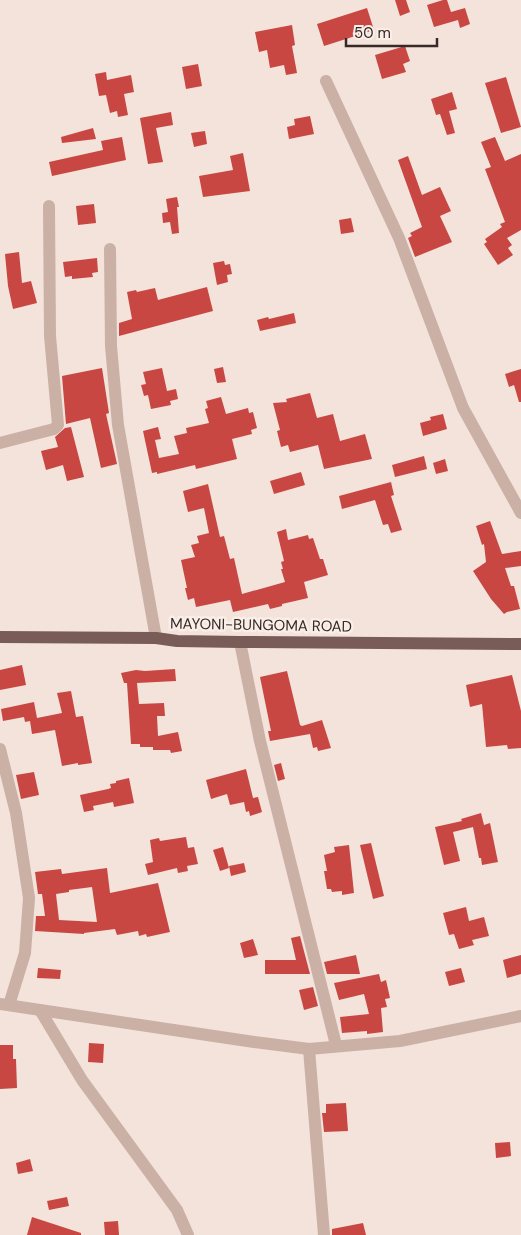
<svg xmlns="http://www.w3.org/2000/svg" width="521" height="1235" font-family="'DM Sans',sans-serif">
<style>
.building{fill:#c94742;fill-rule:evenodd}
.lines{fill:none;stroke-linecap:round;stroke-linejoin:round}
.minor{stroke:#cbb0a6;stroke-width:12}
.primary{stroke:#795c58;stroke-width:12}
.labels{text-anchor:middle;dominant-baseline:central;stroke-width:5;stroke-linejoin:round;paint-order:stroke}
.street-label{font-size:15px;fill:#372927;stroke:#faeee8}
</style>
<rect width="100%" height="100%" fill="#f3e3db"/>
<g class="building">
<polygon points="395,0 406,0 410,12 400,16"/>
<polygon points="443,0 447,0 451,12 465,8 470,24 460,28 458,20 434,27 427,5"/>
<polygon points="367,8 374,30 324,46 317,24"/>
<polygon points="292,25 295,45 292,46 297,73 286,75 284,65 270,68 267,50 259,52 255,32"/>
<polygon points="405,46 410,61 403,64 406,72 382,79 375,55"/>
<polygon points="198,64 202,86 186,89 182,67"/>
<polygon points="106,72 107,80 131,75 134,92 124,94 128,115 118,117 117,111 110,113 106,95 99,96 95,74"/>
<polygon points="506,77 521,127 501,133 485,83"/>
<polygon points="452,92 457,109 449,111 455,133 447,135 440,114 436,115 431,99"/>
<polygon points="171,112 173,125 156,128 163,162 148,164 140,118"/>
<polygon points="310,116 314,134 289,139 287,127 295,125 294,119"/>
<polygon points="93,128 96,139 62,143 61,137"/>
<polygon points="205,131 207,144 194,147 191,133"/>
<polygon points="122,137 126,160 52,176 49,162 103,150 101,141"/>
<polygon points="495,137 505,161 521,154 521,230 507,238 512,245 508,248 513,255 498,265 484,244 487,242 485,239 502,227 500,224 505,222 485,169 491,167 481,142"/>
<polygon points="243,153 250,191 203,197 199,176 233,170 230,156"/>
<polygon points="408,156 422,195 440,187 451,211 440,216 452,242 415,257 408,238 412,236 410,233 422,227 398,160"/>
<polygon points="177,197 179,207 177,207 179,233 172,234 170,222 163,223 162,213 168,212 166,199"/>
<polygon points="94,204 96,223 78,225 76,206"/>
<polygon points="351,218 354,232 341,234 339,220"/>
<polygon points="19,252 22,283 31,281 37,303 13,309 8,286 5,254"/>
<polygon points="97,258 98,272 92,273 93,277 72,279 72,276 65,277 63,262"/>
<polygon points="224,261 225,265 230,264 232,274 227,275 228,282 217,285 213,263"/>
<polygon points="207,287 213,311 119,336 119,323 132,319 127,292 136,290 137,292 155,288 158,300"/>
<polygon points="294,313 296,323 260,331 257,320 268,317 269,319"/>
<polygon points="223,367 226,382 217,383 214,369"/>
<polygon points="102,368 109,413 106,414 117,464 101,468 90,418 66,424 62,376"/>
<polygon points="162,368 167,391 176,389 178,399 170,401 171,405 151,409 148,395 144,396 141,385 146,384 143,372"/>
<polygon points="521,369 521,402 519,402 514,385 509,387 505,374"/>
<polygon points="310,393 317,418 333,414 340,441 365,434 372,459 324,469 318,445 290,452 288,445 281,447 277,431 280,430 273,403 287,402 286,399"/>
<polygon points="221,397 226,414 248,408 249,413 253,412 257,428 251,430 252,434 232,439 237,459 196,469 195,465 157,474 157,472 152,473 143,431 158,427 161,439 155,440 159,458 179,454 174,436 187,433 186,428 209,423 205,409 208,408 206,401"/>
<polygon points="443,414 447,429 423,436 420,423 431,420 430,417"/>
<polygon points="71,427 84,477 67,481 63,465 46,470 41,451 58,447 55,437 65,428"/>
<polygon points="424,456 427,469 395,477 392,465"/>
<polygon points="445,459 448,471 436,474 433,463"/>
<polygon points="301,472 305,485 274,494 270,481"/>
<polygon points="391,482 394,495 391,496 402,530 391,533 388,524 383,525 375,500 342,509 339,496"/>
<polygon points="208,484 220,537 224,536 230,559 234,558 242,594 285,582 281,569 283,569 281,562 284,561 277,532 286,529 288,540 308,535 309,539 313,538 320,559 323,559 328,575 304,582 308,598 282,604 282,606 270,609 268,604 233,612 230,600 196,607 194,598 188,600 185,588 187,588 181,560 195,557 191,545 199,543 197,536 209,533 204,508 188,512 183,491"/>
<polygon points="490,521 502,554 521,551 521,566 505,568 511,586 514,586 520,609 507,612 504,614 491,599 473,571 486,562 484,544 482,545 476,526"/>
<polygon points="22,665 26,685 0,690 0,670"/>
<polygon points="175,669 176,681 137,683 139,704 164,703 165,716 157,716 158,736 178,732 182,751 171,753 170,750 153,750 153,747 140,747 140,744 131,744 127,683 124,683 121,673 136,670 145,671"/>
<polygon points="287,671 300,725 302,726 322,720 331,748 318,751 317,747 313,748 310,734 270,741 268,731 271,731 260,677"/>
<polygon points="512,675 521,711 521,748 508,749 507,745 486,747 482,704 470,707 466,685"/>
<polygon points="71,691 76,717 83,716 92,763 78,765 78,763 62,766 55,730 32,734 30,721 25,722 24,717 3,721 1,709 34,702 37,718 62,713 57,693"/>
<polygon points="281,763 285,779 278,781 274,765"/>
<polygon points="246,769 253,798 258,797 262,812 250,816 249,811 246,812 244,802 230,805 227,794 211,799 206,780"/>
<polygon points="34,772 39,795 21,799 16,775"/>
<polygon points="129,778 134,803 114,807 113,802 93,806 94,810 84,812 80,795 108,789 111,788 110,784 116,783 116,781"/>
<polygon points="481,813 484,825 490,823 498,862 482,865 481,858 479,858 473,827 453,832 460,861 444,865 435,827 462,821 461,819"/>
<polygon points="186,837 188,848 194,847 198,864 187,866 188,871 178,873 177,868 148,875 145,864 153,862 150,840 159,838 160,841"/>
<polygon points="371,843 384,896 373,899 360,845"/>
<polygon points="349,845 354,893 342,895 342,891 332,892 331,889 327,889 324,871 327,871 324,855 335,852 334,847"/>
<polygon points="223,847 229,868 220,871 213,850"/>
<polygon points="244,863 246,872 231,876 229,866"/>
<path d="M 107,868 L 110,893 L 158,883 L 170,932 L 147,937 L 146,934 L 139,936 L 138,931 L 117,935 L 115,929 L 84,933 L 84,934 L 35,931 L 36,916 L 45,916 L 42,894 L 38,894 L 35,872 L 61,869 L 62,874 ZM 92,887 L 97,922 L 59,920 L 56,894 L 69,892 L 69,890 Z"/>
<polygon points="466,907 469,921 484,917 489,936 472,940 474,945 459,949 454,934 449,935 443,913"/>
<polygon points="300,936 310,974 265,974 265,960 296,960 291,938"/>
<polygon points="253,939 258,955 244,958 240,943"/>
<polygon points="356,955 360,974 327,974 324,962"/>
<polygon points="521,955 521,974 507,978 503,960"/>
<polygon points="38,968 61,970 60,979 37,978"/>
<polygon points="461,968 465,982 449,986 445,972"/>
<polygon points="379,974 381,982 386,980 390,998 385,999 387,1007 381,1008 383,1032 367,1034 367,1031 342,1033 340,1017 369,1014 364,994 339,1000 334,983"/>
<polygon points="313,987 318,1006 304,1010 299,990"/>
<polygon points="89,1043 104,1044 103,1063 88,1062"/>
<polygon points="0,1045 13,1045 13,1059 16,1059 17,1088 0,1089"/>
<polygon points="346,1103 348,1131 324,1132 322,1113 326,1113 326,1104"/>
<polygon points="510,1142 511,1156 496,1158 495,1143"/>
<polygon points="30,1159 33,1171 18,1174 16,1163"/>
<polygon points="67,1197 69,1206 49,1210 47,1201"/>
<polygon points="32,1217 81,1233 81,1235 27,1235"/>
<polygon points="118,1221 119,1235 105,1235 104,1222"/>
<polygon points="363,1223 366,1235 332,1235 332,1229"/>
</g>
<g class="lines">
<g class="minor">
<polyline points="326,81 399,238 463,408 521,513"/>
<polyline points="110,249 111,346 118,425 156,638"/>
<polyline points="0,443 54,429 58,425 50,336 49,206"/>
<polyline points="240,642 260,741 336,1045"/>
<polyline points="0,749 16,813 29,898 25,953 9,1005"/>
<polyline points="0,1004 254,1042 309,1049 400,1041 521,1016"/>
<polyline points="40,1010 82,1080 177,1210 188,1235"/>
<polyline points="309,1049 324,1235"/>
</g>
<polyline class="primary" points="0,637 156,638 177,641 240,642 521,644"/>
</g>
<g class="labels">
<g class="street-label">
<text transform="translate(261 625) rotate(1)">MAYONI-BUNGOMA ROAD</text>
</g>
</g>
<path d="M346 38v8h91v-8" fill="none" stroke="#372927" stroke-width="2.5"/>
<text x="354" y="38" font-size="15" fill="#372927" stroke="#faeee8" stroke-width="4" paint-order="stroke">50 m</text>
</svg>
